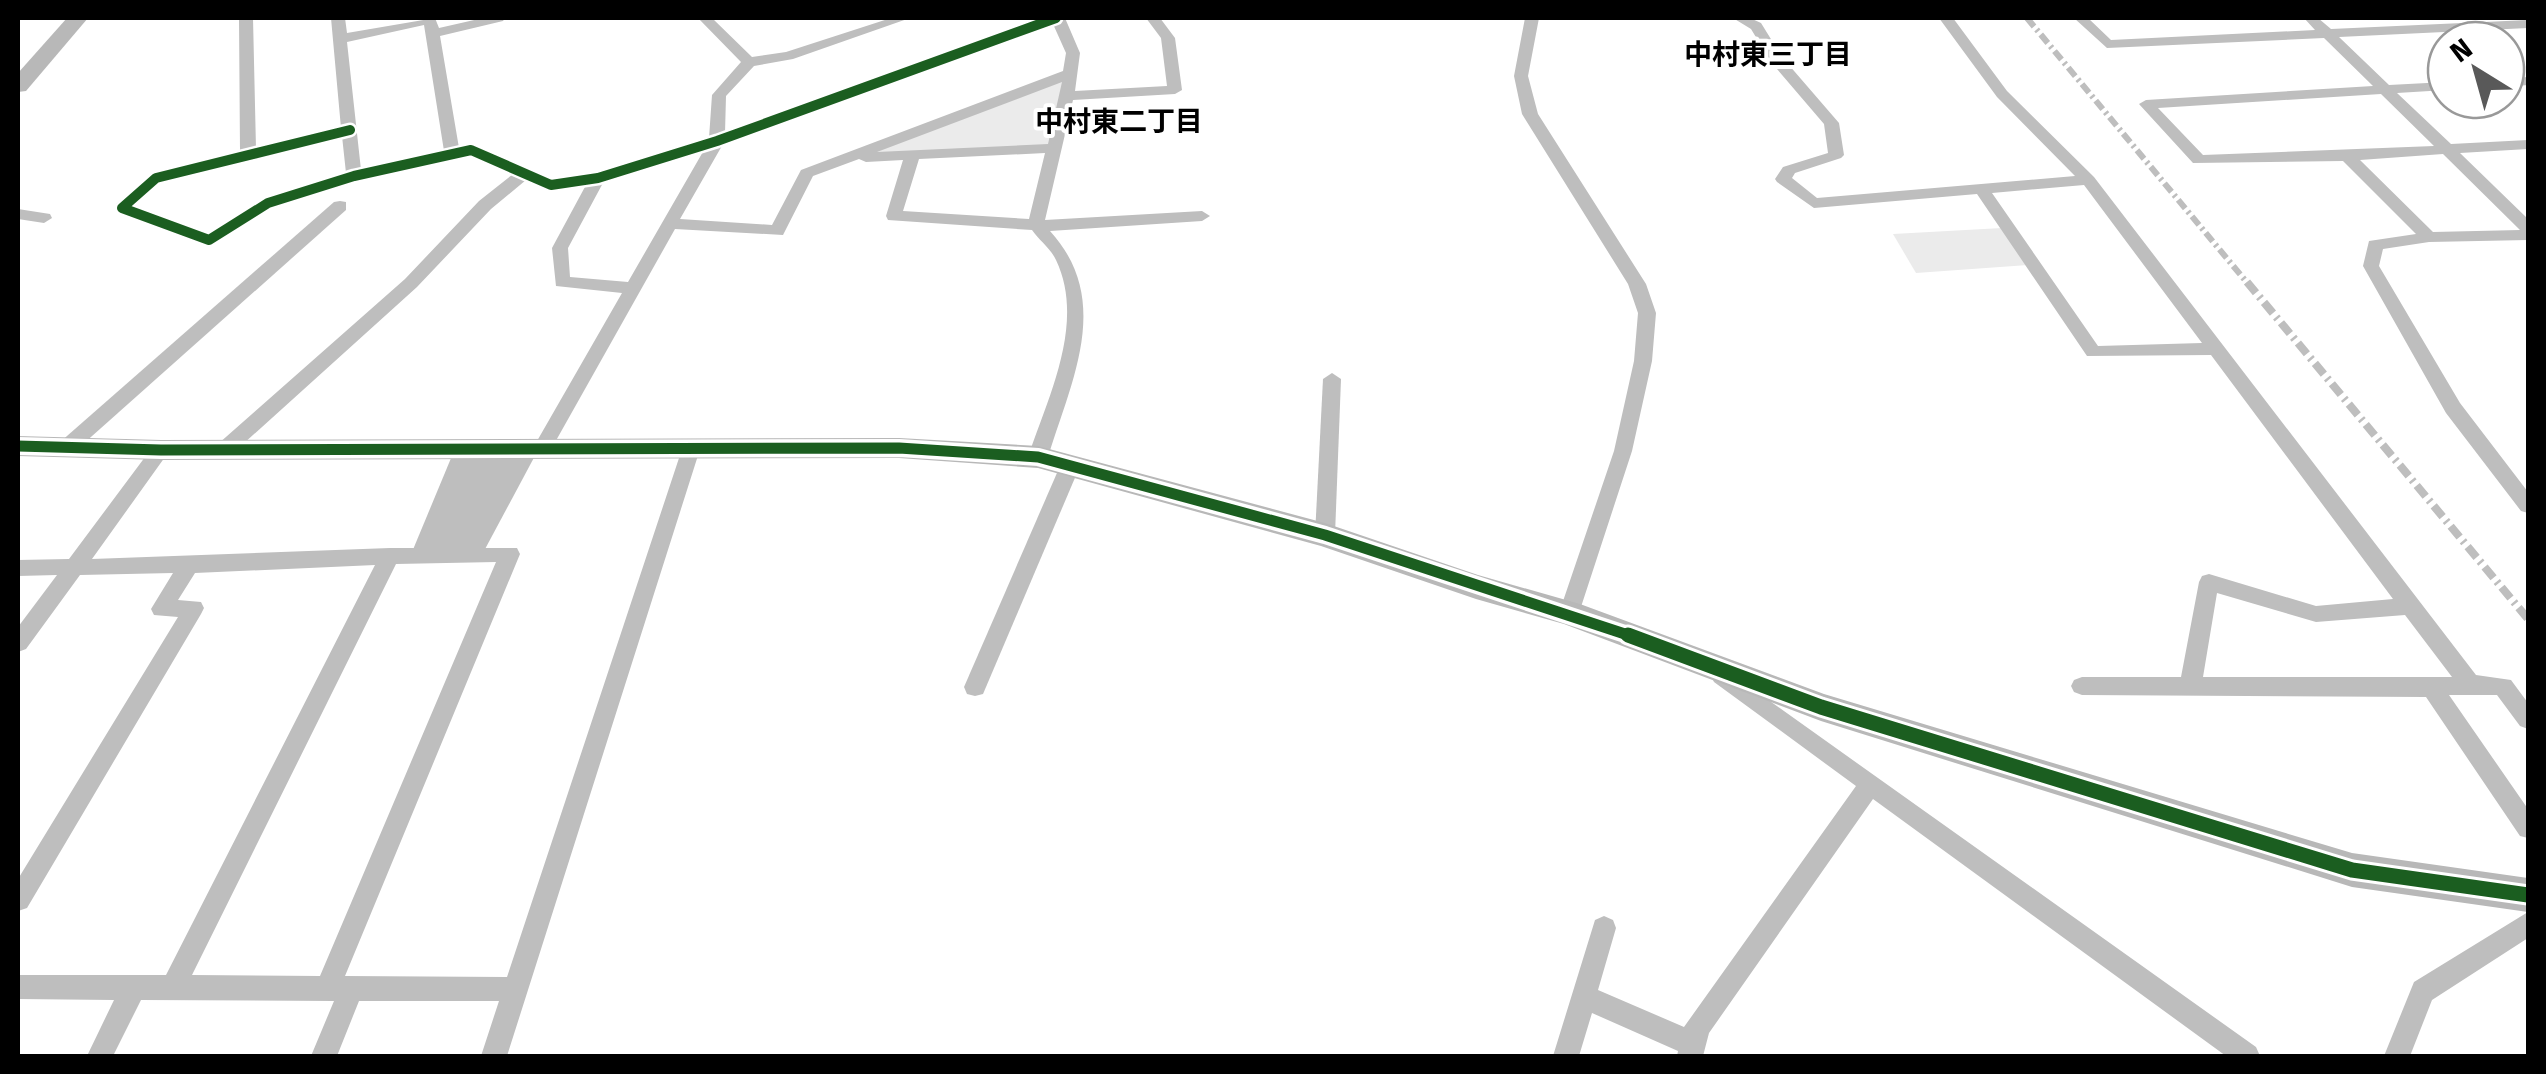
<svg xmlns="http://www.w3.org/2000/svg" width="2546" height="1074" font-family="'Fira Sans','Noto Sans JP',sans-serif">
<style>
.green{fill:#ebebeb}
.water{fill:#bebebe}
.lines{fill:none;stroke-linecap:round;stroke-linejoin:round}
.street{fill:#bebebe;fill-rule:evenodd}
.secondary{fill:#b8b8b8;fill-rule:evenodd}
.rail-far1{stroke:#bebebe;stroke-width:6;stroke-dasharray:11 4 2.5 4;stroke-linecap:butt}
.rail{stroke:#bebebe;stroke-width:8;stroke-dasharray:14 5 2.5 5;stroke-linecap:butt}
.cycleway-far2-casing{stroke:#fff;stroke-width:15}
.cycleway-far1-casing{stroke:#fff;stroke-width:18}
.cycleway-casing{stroke:#fff;stroke-width:21}
.cycleway-far2{stroke:#1b5e20;stroke-width:10}
.cycleway-far1{stroke:#1b5e20;stroke-width:11}
.cycleway{stroke:#1b5e20;stroke-width:15}
.labels{text-anchor:middle;dominant-baseline:central;stroke-width:8;stroke-linejoin:round;paint-order:stroke}
.far-neighbourhood-label{font-size:28px;font-weight:bold;fill:#000;stroke:#fff}
</style>
<rect width="100%" height="100%" fill="#fff"/>
<g class="green">
<polygon points="1065,77 1050,145 860,155"/>
<polygon points="2002,228 2028,265 1916,273 1893,234"/>
</g>
<polygon class="water" points="454,451 537,452 484,551 412,552"/>
<g class="lines">
<g class="street">
<path d="M 239,18 L 253,18 L 256,149 L 341,128 L 331,18 L 345,18 L 347,33 L 435,18 L 439,28 L 483,18 L 505,18 L 503,21 L 440,36 L 459,148 C 493,141 520,175 552,180 C 583,184 676,149 709,138 L 712,95 L 741,62 L 698,18 L 712,18 L 752,57 L 786,52 L 891,18 L 910,18 L 793,59 L 754,66 L 726,96 L 725,133 L 1044,18 L 1065,18 L 1080,53 L 1075,91 L 1167,86 L 1161,38 L 1146,18 L 1160,18 L 1175,38 L 1182,90 L 1175,94 L 1073,100 L 1045,220 L 1202,211 L 1210,216 L 1202,221 L 1050,231 C 1113,300 1072,379 1048,457 L 1038,464 L 1028,457 C 1048,397 1086,323 1056,260 C 1051,249 1039,240 1032,230 L 888,220 L 886,216 L 903,160 L 866,162 L 859,159 L 813,176 L 783,235 L 675,229 L 549,453 L 535,453 L 533,448 L 622,293 L 556,286 L 552,248 L 586,185 L 551,190 L 526,180 L 491,209 L 417,287 L 232,454 L 225,456 L 216,449 L 218,444 L 405,279 L 479,201 L 513,174 L 469,155 L 358,180 L 274,207 L 209,245 L 116,212 L 116,204 L 150,175 L 240,152 ZM 1053,24 L 1066,53 L 1063,71 L 801,170 L 772,225 L 680,219 L 723,144 ZM 424,25 L 444,151 L 361,170 L 347,42 ZM 1062,82 L 1048,144 L 877,152 ZM 342,136 L 346,173 L 262,199 L 207,234 L 133,207 L 162,181 ZM 704,150 L 628,282 L 570,277 L 568,248 L 604,181 ZM 1045,153 L 1029,219 L 903,211 L 919,159 Z"/>
<polygon points="1525,18 1539,18 1528,76 1538,114 1646,284 1656,313 1652,361 1632,451 1579,613 1576,619 1562,619 1559,613 1614,451 1634,361 1638,313 1628,284 1522,114 1514,76"/>
<path d="M 1733,18 L 1750,18 L 1761,23 L 1782,57 L 1839,123 L 1844,155 L 1841,158 L 1795,173 L 1792,178 L 1817,198 L 2075,176 L 1997,97 L 1939,18 L 1953,18 L 2007,91 L 2094,177 L 2476,675 L 2511,680 L 2528,703 L 2528,729 L 2520,726 L 2497,695 L 2449,695 L 2528,809 L 2528,838 L 2520,836 L 2426,697 L 2082,695 L 2074,692 L 2071,686 L 2074,680 L 2082,677 L 2181,677 L 2199,582 L 2202,576 L 2209,574 L 2316,606 L 2393,599 L 2211,355 L 2087,356 L 1977,194 L 1814,208 L 1777,182 L 1775,179 L 1783,167 L 1828,153 L 1824,124 L 1771,62 L 1751,29 ZM 2084,185 L 2202,343 L 2098,346 L 1992,193 ZM 2217,593 L 2316,622 L 2405,615 L 2452,677 L 2203,677 Z"/>
<path d="M 2074,18 L 2088,18 L 2111,40 L 2315,30 L 2304,18 L 2318,18 L 2331,29 L 2528,20 L 2528,28 L 2339,37 L 2389,85 L 2446,82 L 2446,90 L 2397,93 L 2451,144 L 2528,140 L 2528,149 L 2460,153 L 2528,219 L 2528,240 L 2429,242 L 2383,249 L 2379,266 L 2460,403 L 2528,492 L 2528,513 L 2521,511 L 2446,413 L 2363,266 L 2369,241 L 2416,234 L 2343,161 L 2193,163 L 2139,104 L 2146,100 L 2373,86 L 2324,38 L 2107,48 ZM 2381,94 L 2434,146 L 2203,155 L 2158,108 ZM 2443,154 L 2520,230 L 2433,232 L 2360,160 Z"/>
<polygon points="2528,77 2528,85 2506,87 2506,79"/>
<polygon points="340,201 346,202 346,210 73,453 59,453 57,448 59,443 334,202"/>
<polygon points="18,209 50,214 52,218 44,223 18,219"/>
<polygon points="1332,373 1341,379 1335,535 1332,540 1318,540 1315,535 1323,379"/>
<path d="M 692,439 L 701,446 L 507,1056 L 481,1056 L 499,1001 L 359,1001 L 337,1056 L 311,1056 L 334,1001 L 141,1000 L 113,1056 L 87,1056 L 114,1000 L 18,999 L 18,975 L 166,975 L 375,565 L 195,573 L 178,600 L 201,602 L 204,608 L 201,614 L 27,908 L 18,911 L 18,879 L 178,617 L 154,615 L 151,609 L 173,573 L 80,575 L 26,649 L 18,652 L 18,627 L 57,575 L 18,576 L 18,560 L 69,559 L 154,445 L 161,443 L 170,450 L 92,559 L 390,548 L 517,548 L 520,554 L 345,976 L 507,977 L 683,446 ZM 496,562 L 320,976 L 192,975 L 396,564 Z"/>
<polygon points="1070,459 1080,466 986,687 983,694 975,696 967,694 964,687 1060,466"/>
<polygon points="1722,667 2256,1047 2260,1056 2226,1056 1873,799 1709,1033 1703,1056 1677,1056 1678,1051 1592,1013 1579,1056 1553,1056 1595,920 1604,916 1613,920 1616,928 1598,990 1684,1027 1856,786 1714,682 1711,676 1714,670"/>
<polygon points="2528,912 2528,938 2432,1000 2410,1056 2384,1056 2414,982"/>
</g>
<g class="secondary">
<polygon points="67,18 88,18 26,91 18,92 18,73"/>
<polygon points="18,436 161,440 899,438 1038,446 1325,523 1478,575 1580,604 1824,694 2352,853 2528,878 2528,912 2352,887 1821,721 1564,624 1476,599 1321,546 1038,468 899,458 161,460 18,456"/>
</g>
<polyline class="rail-far1" points="2027,18 2249,285"/>
<polyline class="rail" points="2247,282 2528,619"/>
<g class="cycleway-far2-casing">
<polyline id="cycleway-far2" points="350,130 156,178 122,208 209,240 268,203 354,176 471,150 551,185 598,178 717,141 1056,18"/>
</g>
<g class="cycleway-far1-casing">
<polyline id="cycleway-far1" points="18,446 161,450 899,448 1038,457 1325,535 1634,637"/>
</g>
<g class="cycleway-casing">
<polyline id="cycleway" points="1628,635 1821,707 2352,870 2528,895"/>
</g>
<use href="#cycleway-far2" class="cycleway-far2"/>
<use href="#cycleway-far1" class="cycleway-far1"/>
<use href="#cycleway" class="cycleway"/>
</g>
<g class="labels">
<g class="far-neighbourhood-label">
<text x="1768" y="54">中村東三丁目</text>
<text x="1119" y="121">中村東二丁目</text>
</g>
</g>
<rect width="2546" height="1074" fill="none" stroke="#000000" stroke-width="40"/>
<g transform="translate(2476 70) rotate(323)"><circle r="48" fill="#ffffff" stroke="#999999" stroke-width="2.5"/>
<path d="M0-8L18 38L0 25L-18 38Z" fill="#595959"/>
<text y="-15" font-size="28" font-weight="bold" text-anchor="middle" fill="#000000">N</text>
</g>
</svg>
